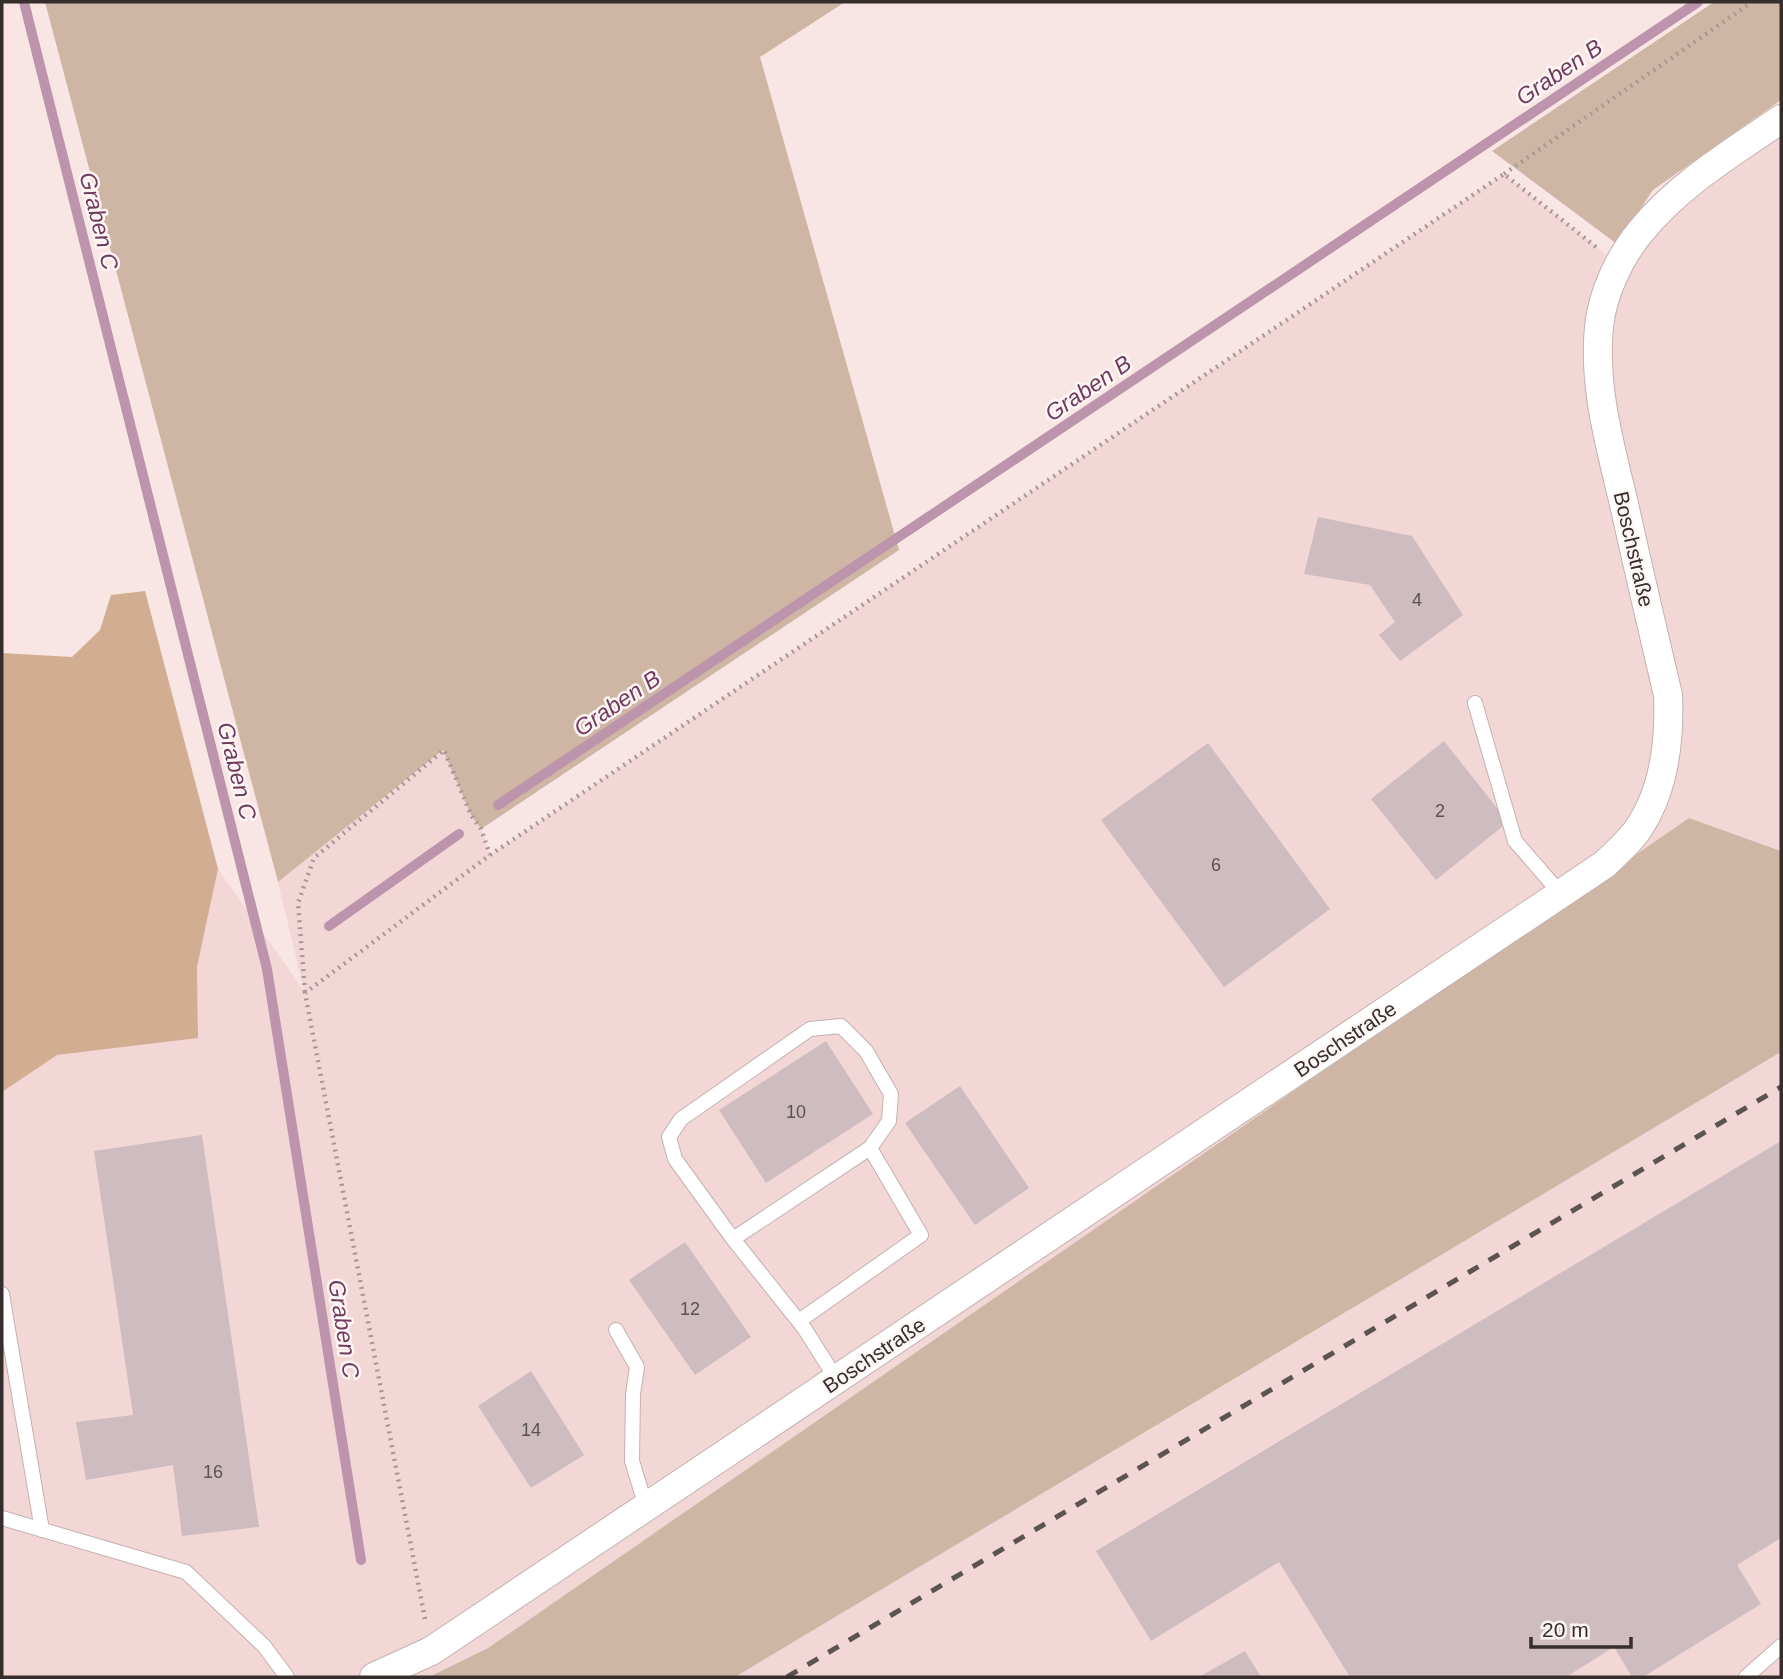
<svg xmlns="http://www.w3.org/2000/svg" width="1783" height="1679" font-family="Helvetica,sans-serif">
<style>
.built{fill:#f3d7d6}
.green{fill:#cfb6a4}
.forest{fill:#d1ad92}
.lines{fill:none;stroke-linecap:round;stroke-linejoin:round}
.stream{stroke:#bc95ac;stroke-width:10}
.building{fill:#cebcc1}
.lane-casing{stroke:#c4b1b0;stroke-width:16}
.street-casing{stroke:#c4b1b0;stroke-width:30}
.path{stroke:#a79897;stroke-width:4.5;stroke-dasharray:2 5;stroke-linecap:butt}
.lane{stroke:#fff;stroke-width:14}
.street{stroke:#fff;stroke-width:28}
.rail{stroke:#5d5352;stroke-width:5;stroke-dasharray:12 12;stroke-linecap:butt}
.labels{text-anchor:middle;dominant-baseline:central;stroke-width:5;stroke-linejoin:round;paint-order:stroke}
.number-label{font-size:18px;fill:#5b5252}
.street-label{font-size:21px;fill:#352e2d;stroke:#fef6f5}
.water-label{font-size:23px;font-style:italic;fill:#703b5d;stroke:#fef6f5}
</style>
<rect width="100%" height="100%" fill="#f9e5e4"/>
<g class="built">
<polygon points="1781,119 1781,851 1689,818 488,1648 429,1677 2,1677 2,1092 57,1055 198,1038 197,967 218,869 304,991 278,882 444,750 471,815 481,829 490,855 1504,174 1620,265 1639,233"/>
<polygon points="1781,1052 1781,1677 735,1677"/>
</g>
<g class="green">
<polygon points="45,2 845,2 760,57 899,550 481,829 471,815 443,750 278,882"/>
<polygon points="1714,2 1781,2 1781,100 1653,190 1617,244 1492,151"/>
<polygon points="1689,818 1781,851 1781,1052 735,1677 429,1677 488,1648"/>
</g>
<polygon class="forest" points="145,591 218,869 197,967 198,1038 57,1055 2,1092 2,653 72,657 100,630 111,595"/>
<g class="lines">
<g class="stream">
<polyline points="24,2 267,969 361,1560"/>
<polyline points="498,805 1698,2"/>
<polyline points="329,926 459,834"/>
</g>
</g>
<g class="building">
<polygon points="1318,517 1412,536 1463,615 1400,661 1379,635 1395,622 1370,585 1304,574"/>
<polygon points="1444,741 1508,822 1436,880 1371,799"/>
<polygon points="1208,743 1330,909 1224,987 1101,820"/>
<polygon points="826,1041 873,1114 766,1183 719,1110"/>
<polygon points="960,1086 1029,1188 975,1225 905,1123"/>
<polygon points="202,1135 259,1527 182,1536 173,1465 86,1480 76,1422 133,1415 94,1151"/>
<polygon points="1781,1141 1781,1538 1737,1565 1761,1604 1643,1677 1632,1677 1614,1647 1566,1677 1350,1677 1279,1562 1151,1641 1096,1551"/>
<polygon points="685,1242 751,1337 695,1375 629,1280"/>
<polygon points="531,1371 584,1455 531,1488 478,1406"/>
<polygon points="1245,1651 1261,1677 1199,1677"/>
</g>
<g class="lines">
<g class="lane-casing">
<g id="lane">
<polyline points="1475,703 1515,841 1561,894"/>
<polyline points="733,1239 870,1148 889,1121 891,1094 866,1051 841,1026 810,1029 681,1119 669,1137 675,1159 733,1239 804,1328 837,1380"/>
<polyline points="2,1294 42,1530"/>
<polyline points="799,1321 921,1235 870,1148"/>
<polyline points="616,1330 637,1367 633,1394 632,1461 646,1507"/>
<polyline points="2,1518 186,1572 264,1646 287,1677"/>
<polyline points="1746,1677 1781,1646"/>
</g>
</g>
<g class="street-casing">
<path id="street" d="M 374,1677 L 431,1651 L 1605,864 C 1615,854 1627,844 1636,832 C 1664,793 1670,742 1668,695 C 1653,631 1638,568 1624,504 C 1610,445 1593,387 1599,327 C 1602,294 1620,256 1641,231 C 1679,184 1732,153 1781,119"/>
</g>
<g class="path">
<polyline points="1504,174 1752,2"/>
<polyline points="305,992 298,903 314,858 444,750 471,815 481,829 490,855"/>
<polyline points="425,1619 305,993 490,855 1504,174 1596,247"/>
</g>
<use href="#lane" class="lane"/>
<use href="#street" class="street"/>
<polyline class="rail" points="787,1677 1781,1087"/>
</g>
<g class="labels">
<g class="number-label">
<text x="1417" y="600">4</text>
<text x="1440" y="811">2</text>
<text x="1216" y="865">6</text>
<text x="796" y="1112">10</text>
<text x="690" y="1309">12</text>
<text x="531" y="1430">14</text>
<text x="213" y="1472">16</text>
</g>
<g class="street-label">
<text transform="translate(1634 549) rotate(77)">Boschstraße</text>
<text transform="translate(1345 1039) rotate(-34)">Boschstraße</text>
<text transform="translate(874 1355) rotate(-34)">Boschstraße</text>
</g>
<g class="water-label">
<text transform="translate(1559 72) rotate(-34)">Graben B</text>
<text transform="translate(99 221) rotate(76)">Graben C</text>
<text transform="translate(1088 388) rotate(-34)">Graben B</text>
<text transform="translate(617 703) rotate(-34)">Graben B</text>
<text transform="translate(237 771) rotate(76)">Graben C</text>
<text transform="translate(344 1329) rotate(81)">Graben C</text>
</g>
</g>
<rect width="1783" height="1679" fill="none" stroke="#352e2d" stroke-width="7"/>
<path d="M1531 1637v10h100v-10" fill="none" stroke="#352e2d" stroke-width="3.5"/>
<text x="1542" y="1637" font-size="21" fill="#352e2d" stroke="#fef6f5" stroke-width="5" paint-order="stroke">20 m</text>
</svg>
